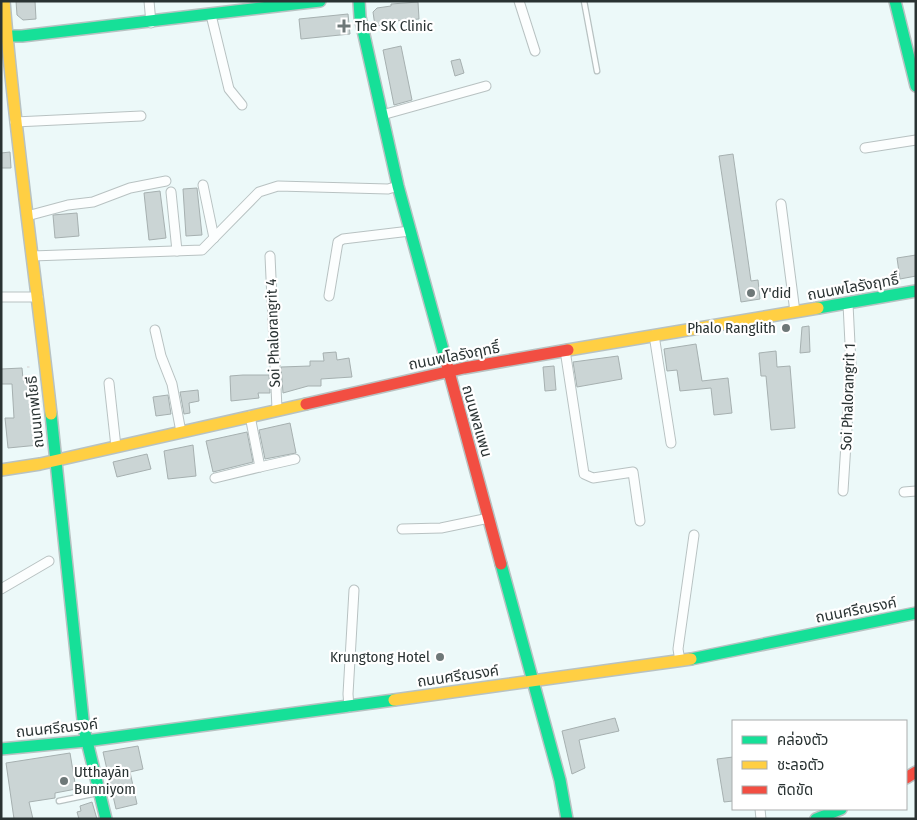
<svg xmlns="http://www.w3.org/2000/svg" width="917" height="820" font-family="'Fira Sans Condensed','Noto Sans Thai',sans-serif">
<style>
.building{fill:#cbd5d5;stroke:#a6b0b0}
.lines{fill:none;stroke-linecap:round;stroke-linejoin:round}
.lane-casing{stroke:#b8c2c2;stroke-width:7}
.street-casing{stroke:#b8c2c2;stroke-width:11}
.fast-casing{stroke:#b8c2c2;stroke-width:14}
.slow-casing{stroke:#b8c2c2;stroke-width:14}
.jam-casing{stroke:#b8c2c2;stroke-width:14}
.path{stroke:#e1e5e5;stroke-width:2;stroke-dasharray:2.5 4;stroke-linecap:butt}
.lane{stroke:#fcfefe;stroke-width:4.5}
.street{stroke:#fcfefe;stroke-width:9}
.fast{stroke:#16e098;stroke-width:11}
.slow{stroke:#ffcf43;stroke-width:11}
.jam{stroke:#f24e42;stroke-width:11}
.poi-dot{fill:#6e7878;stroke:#fff;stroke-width:2}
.labels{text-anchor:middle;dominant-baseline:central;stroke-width:4.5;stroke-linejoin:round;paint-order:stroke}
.poi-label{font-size:15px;fill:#2a3333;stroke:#fff;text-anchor:start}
.street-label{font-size:15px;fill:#2a3333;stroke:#fff}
</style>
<rect width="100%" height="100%" fill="#ecf9f9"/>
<g class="building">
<polygon points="16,1 35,1 36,19 23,20 17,15"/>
<polygon points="418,2 419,19 384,22 385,25 375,26 373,12 377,8 391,6 391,4"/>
<polygon points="348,14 350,34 301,39 299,19"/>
<polygon points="401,46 412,100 394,105 383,50"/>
<polygon points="460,59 464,73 455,76 451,61"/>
<polygon points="10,152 11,168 1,168 1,153"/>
<polygon points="733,154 751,281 758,280 760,299 741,302 719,156"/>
<polygon points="197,188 202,235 186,236 183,189"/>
<polygon points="160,191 166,238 149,240 144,193"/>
<polygon points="77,213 79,236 55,238 53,215"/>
<polygon points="916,255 916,276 900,279 897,258"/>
<polygon points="809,326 810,352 800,353 802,327"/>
<polygon points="696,344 702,381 728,378 732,413 714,415 711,388 680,391 677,370 667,371 664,349"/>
<polygon points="776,351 777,367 790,366 795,428 771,430 766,376 761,376 759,353"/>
<polygon points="336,352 337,360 349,358 352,377 321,379 321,386 308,386 283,393 281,367 310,366 310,361 324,361 323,353"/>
<polygon points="618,356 622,379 577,387 573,362"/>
<polygon points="554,366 556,390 545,391 543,367"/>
<polygon points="22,368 23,379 27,379 27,383 33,383 39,445 8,448 5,418 14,418 12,384 1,384 1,369"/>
<polygon points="243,375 269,375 270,393 258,393 259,398 231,401 230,376"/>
<polygon points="198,390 199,401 189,403 190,413 184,414 180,392"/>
<polygon points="168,395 171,414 156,416 153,397"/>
<polygon points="290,423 296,453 265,459 259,430"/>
<polygon points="247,432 253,462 213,472 206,441"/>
<polygon points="193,445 196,476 168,479 164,451"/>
<polygon points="147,454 151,469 117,477 113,462"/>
<polygon points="615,718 619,731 579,740 585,768 572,774 562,731"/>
<polygon points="138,746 143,769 130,772 137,804 116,809 103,752"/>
<polygon points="70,753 76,789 55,793 55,798 29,802 33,819 14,819 6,763"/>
<polygon points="733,757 733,801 724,802 717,759"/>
<polygon points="92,802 97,819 79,819 77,812 81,811 80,806"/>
</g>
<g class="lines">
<g class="lane-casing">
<g id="lane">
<polyline points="584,1 597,71"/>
<polyline points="59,801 97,793"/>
</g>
</g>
<g class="street-casing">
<g id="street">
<polyline points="149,1 151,23"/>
<polyline points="519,1 535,51"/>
<polyline points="211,15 229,89 242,105"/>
<polyline points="382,115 486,86"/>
<polyline points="15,122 141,116"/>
<polyline points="865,148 916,140"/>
<polyline points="203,185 214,238"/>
<polyline points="171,192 177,251"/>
<polyline points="781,204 795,312"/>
<polyline points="27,216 68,205 93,202 130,188 166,181"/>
<polyline points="32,256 202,250 259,192 278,186 388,189 398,186"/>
<polyline points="270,256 277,409"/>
<polyline points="329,296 338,242 343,239 410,231"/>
<polyline points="1,297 38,297"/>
<polyline points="155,330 161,356 172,384 181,432"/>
<polyline points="654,335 671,443"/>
<polyline points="565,350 584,474 593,478 633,472 640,521"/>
<polyline points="109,383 116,447"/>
<polyline points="250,416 260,467 295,459"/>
<polyline points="215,478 260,467"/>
<polyline points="843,491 851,364 848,304"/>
<polyline points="904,492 916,491"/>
<polyline points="402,529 441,528 489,518"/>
<polyline points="1,589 49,561"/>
<polyline points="680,661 678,649 694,535"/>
<polyline points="349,707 348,694 354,590"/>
<polyline points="760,809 761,819"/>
</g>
</g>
<g class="fast-casing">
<g id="fast">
<polyline points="359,1 360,17 398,186 445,357"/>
<polyline points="895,1 916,86"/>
<polyline points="1,36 22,36 320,1"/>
<polyline points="818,308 916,291"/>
<polyline points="51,414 84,729 106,819"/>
<polyline points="501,564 560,780 567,819"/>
<polyline points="691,659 916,613"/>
<polyline points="1,749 86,741 394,700"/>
<polyline points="816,819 841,809"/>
</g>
</g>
<g class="slow-casing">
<g id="slow">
<path d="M 4,1 C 15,139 36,276 51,414"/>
<polyline points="568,350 818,308"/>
<polyline points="1,470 40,464 306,404"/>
<polyline points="394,700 691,659"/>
</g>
</g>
<g class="jam-casing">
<g id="jam">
<polyline points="445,357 501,564"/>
<polyline points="306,404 464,368 568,350"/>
<polyline points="906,778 916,772"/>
</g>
</g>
<polyline class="path" points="27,367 33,367"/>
<use href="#lane" class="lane"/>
<use href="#street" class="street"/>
<use href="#fast" class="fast"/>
<use href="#slow" class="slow"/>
<use href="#jam" class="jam"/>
</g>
<g class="poi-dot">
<path d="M341.5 18.5h5v5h5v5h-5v5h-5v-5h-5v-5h5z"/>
<circle cx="751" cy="293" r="5"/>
<circle cx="786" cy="328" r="5"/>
<circle cx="440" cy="657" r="5"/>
<circle cx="64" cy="781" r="5"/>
</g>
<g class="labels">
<g class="poi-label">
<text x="355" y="26">The SK Clinic</text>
<text x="761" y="293">Y'did</text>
<text x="776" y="328" text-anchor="end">Phalo Ranglith</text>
<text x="430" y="657" text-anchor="end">Krungtong Hotel</text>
<text x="74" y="772">Utthayān<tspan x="74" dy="17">Bunniyom</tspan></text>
</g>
<g class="street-label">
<text transform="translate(853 287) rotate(-10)">ถนนพโลรังฤทธิ์</text>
<text transform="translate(273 333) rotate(-92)">Soi Phalorangrit 4</text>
<text transform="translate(454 356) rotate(-11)">ถนนพโลรังฤทธิ์</text>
<text transform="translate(848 397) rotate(-88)">Soi Phalorangrit 1</text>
<text transform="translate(35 412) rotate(-96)">ถนนเทพโยธี</text>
<text transform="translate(477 421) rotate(74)">ถนนพลแพน</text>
<text transform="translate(856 610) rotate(-11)">ถนนศรีณรงค์</text>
<text transform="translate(458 676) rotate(-8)">ถนนศรีณรงค์</text>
<text transform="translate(57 728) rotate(-6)">ถนนศรีณรงค์</text>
</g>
</g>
<rect width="917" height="820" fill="none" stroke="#2a3333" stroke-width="5"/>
<rect x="732" y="720" width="175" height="90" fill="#ffffff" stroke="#aaadad"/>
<rect x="742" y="736" width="25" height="8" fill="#16e098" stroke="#aaadad"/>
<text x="777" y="745" font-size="15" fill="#2a3333">คล่องตัว</text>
<rect x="742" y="761" width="25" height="8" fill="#ffcf43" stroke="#aaadad"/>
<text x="777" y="770" font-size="15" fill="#2a3333">ชะลอตัว</text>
<rect x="742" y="786" width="25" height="8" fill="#f24e42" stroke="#aaadad"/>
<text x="777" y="795" font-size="15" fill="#2a3333">ติดขัด</text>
</svg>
